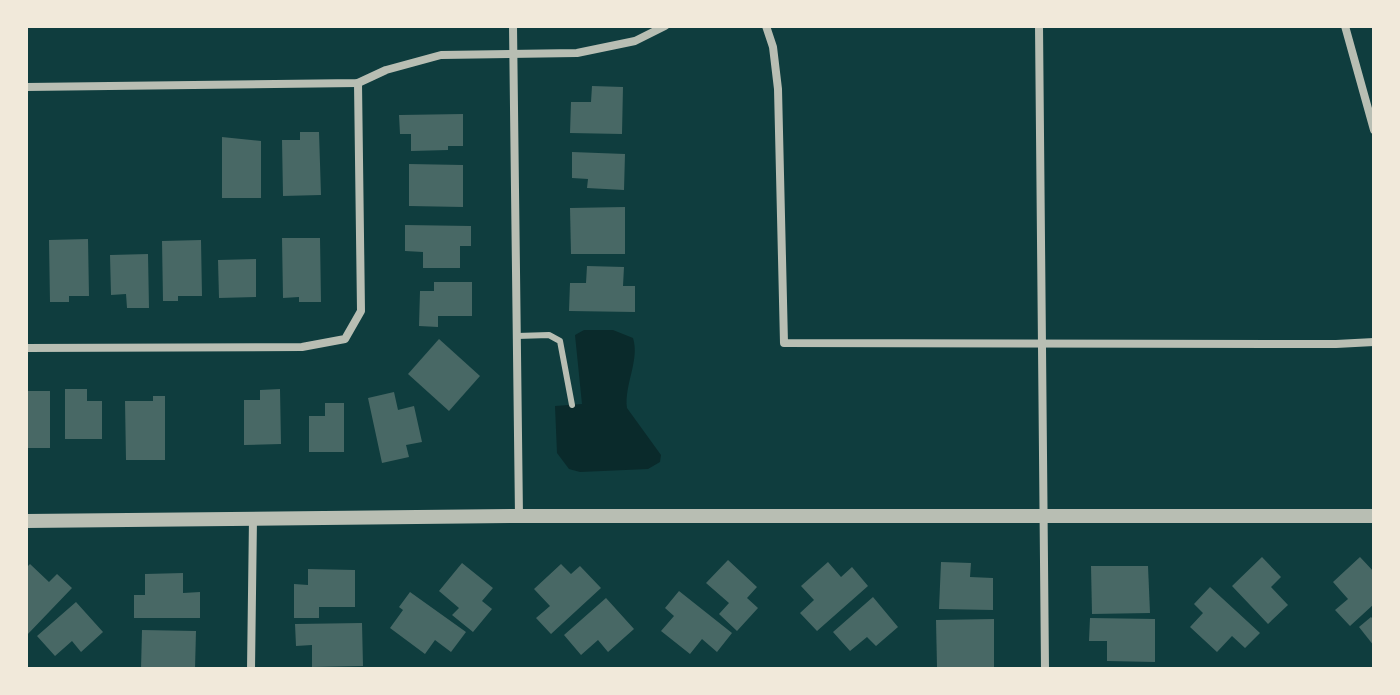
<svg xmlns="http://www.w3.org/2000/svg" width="1400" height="695" font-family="Raleway,sans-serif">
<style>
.water{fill:#0a2a2b}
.building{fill:#486865}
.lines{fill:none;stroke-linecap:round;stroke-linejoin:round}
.service{stroke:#b8beb3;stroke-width:6}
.minor{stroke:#b8beb3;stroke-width:8}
.tertiary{stroke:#b8beb3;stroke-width:14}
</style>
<rect width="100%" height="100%" fill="#0f3d3e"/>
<path class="water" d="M 584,330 L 613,330 L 633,338 C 640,360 624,385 627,408 L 661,455 L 660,462 L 648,469 L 580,472 L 569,469 L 557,453 L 555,406 L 582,404 L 575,335 Z"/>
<g class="building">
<polygon points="592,86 623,87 622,134 570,133 571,102 591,102"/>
<polygon points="463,114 463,146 448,146 448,150 411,151 411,134 400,134 399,115"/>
<polygon points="300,132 319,132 321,195 283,196 282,140 300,140"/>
<polygon points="222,137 261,141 261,198 222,198"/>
<polygon points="572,152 625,154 624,190 587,188 588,179 572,178"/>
<polygon points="409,164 463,165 463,207 409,206"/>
<polygon points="625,207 625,254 571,254 570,208"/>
<polygon points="405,225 471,226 471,246 460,246 460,268 423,268 423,252 405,251"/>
<polygon points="282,238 320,238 321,302 299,302 299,297 283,298"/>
<polygon points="88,239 89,296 69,296 69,302 50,302 49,240"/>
<polygon points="201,240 202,296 178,296 178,301 163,301 162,241"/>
<polygon points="148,254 149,308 127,308 126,294 111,295 110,255"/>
<polygon points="256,259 256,297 219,298 218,260"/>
<polygon points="587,266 624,267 623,286 635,286 635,312 569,311 570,283 586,283"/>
<polygon points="434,282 472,282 472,316 438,316 438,327 419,326 420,291 434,291"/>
<polygon points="439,339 480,376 449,411 408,374"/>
<polygon points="65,389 87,389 87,401 102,401 102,439 65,439"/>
<polygon points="280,389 281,444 244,445 244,400 260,400 260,390"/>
<polygon points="27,391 50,391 50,448 26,448"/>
<polygon points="394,392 398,410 414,406 422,442 406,445 409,457 382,463 368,398"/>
<polygon points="153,396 165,396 165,460 126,460 125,401 153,401"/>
<polygon points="325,403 344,403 344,452 309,452 309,416 325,416"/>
<polygon points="1262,557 1281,577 1271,587 1288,605 1268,624 1232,586"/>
<polygon points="1360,557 1374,572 1374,604 1350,626 1335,610 1348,599 1333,582"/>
<polygon points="728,560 757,587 747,598 758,608 737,631 719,614 729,603 706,583"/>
<polygon points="828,562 841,577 852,567 868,586 817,631 800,613 814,600 801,586"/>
<polygon points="941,562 971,563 970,577 993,578 993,610 939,609"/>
<polygon points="462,563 493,588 482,601 492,609 473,632 452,615 459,608 439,591"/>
<polygon points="30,564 49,582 57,574 72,588 26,636 26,568"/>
<polygon points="561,564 571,574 580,566 601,588 551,634 536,618 550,606 534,589"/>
<polygon points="1091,566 1148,566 1150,613 1092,614"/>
<polygon points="308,569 355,570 355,607 319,607 319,618 294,618 294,584 308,585"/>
<polygon points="183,573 183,593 200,592 200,618 134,618 134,595 145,595 145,574"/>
<polygon points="1210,587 1260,633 1245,648 1232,636 1217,652 1190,627 1203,613 1194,604"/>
<polygon points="679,591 732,633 717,652 702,639 690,654 661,631 674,616 665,608"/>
<polygon points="410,592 466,632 451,652 435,640 425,654 390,628 403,610 399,607"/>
<polygon points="873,597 898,627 876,646 867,637 850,651 833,632"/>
<polygon points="606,598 634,629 608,652 598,640 581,655 564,635"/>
<polygon points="76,602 103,632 81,652 72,641 55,656 37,636"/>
<polygon points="1371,617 1374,620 1374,646 1359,627"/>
<polygon points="1090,618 1155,619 1155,662 1107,661 1107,641 1089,641"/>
<polygon points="994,619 994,667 937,667 936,620"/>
<polygon points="362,623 363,666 312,667 312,645 296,646 295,624"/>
<polygon points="142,630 196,631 195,669 141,669"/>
</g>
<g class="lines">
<polyline class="service" points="517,336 549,335 560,341 572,405"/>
<g class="minor">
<polyline points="513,26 519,516"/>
<polyline points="766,26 773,47 778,89 784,343 1336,344 1374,342"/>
<polyline points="1039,26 1045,669"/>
<polyline points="1345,26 1374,130"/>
<polyline points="26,87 358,83 386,70 441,55 577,53 635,41 665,26"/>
<polyline points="26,348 302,347 345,339 361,311 358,83"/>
<polyline points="251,669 253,518"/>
</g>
<polyline class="tertiary" points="26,521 519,516 1374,516"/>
</g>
<rect width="1400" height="695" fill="none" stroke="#f1e9da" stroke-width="56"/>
</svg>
